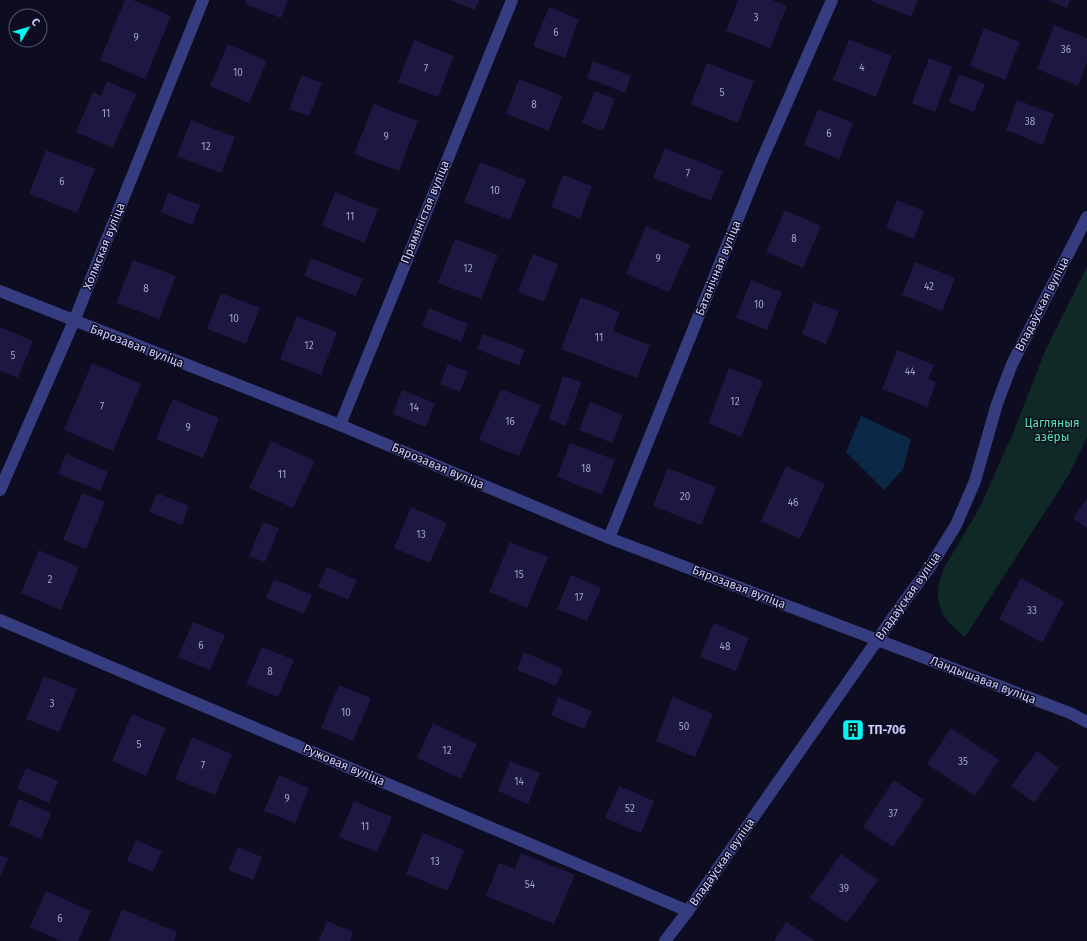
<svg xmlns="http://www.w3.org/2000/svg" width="1087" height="941" font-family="'Fira Sans',sans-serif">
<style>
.green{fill:#0f2a26}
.water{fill:#0b2946}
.building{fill:#1c1842}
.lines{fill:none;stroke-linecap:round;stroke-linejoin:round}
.street{stroke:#363c80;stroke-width:12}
.labels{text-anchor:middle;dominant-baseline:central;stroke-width:3;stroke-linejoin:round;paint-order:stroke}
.number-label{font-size:10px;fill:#a09fd0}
.street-label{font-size:12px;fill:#ccf;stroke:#0d0c20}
.park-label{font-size:12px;fill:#56e1ae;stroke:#0d0c20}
.poi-label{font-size:12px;font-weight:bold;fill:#ccf;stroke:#0d0c20;text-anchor:start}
</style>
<rect width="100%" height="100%" fill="#0d0c20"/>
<path class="green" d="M 1087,267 L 1087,437 L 1070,473 L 965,637 C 939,618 931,598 944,568 L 980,507 L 1013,433 L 1045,351 Z"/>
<polygon class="water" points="861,416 911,439 903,469 884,490 846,452"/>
<g class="building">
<polygon points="125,0 133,0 171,16 145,79 100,60"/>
<polygon points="246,0 288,0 281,18 245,4"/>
<polygon points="449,0 479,0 475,10"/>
<polygon points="738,0 772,0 787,6 770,48 726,31"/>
<polygon points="869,0 918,0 911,17"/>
<polygon points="1047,0 1070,0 1067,8"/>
<polygon points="549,7 579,19 565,58 533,46"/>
<polygon points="1054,25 1087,38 1087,62 1078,86 1037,69"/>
<polygon points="984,28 1020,42 1005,80 970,66"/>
<polygon points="849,39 892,56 876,97 833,80"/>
<polygon points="414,40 454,56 438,97 398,82"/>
<polygon points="228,44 267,61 249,103 210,86"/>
<polygon points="929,58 952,67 935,112 912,103"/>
<polygon points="593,61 631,76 625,93 587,78"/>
<polygon points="707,63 754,81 738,123 691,104"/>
<polygon points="959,74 985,84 974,112 949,102"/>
<polygon points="302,75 322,83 309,116 289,109"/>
<polygon points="519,79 562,96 549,131 506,114"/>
<polygon points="107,81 136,94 113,148 76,132 93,92 101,96"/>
<polygon points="595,91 615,99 603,131 582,123"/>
<polygon points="1017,100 1054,114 1043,145 1006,130"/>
<polygon points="374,104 418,121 399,171 354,154"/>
<polygon points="818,109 853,123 839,159 804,145"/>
<polygon points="191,120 235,137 221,173 177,156"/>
<polygon points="665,148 723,171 711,201 653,178"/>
<polygon points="46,150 95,169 77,213 29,194"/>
<polygon points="480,162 526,180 510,220 464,202"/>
<polygon points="563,175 592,186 580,219 551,207"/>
<polygon points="335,192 378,209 365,243 322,226"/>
<polygon points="168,193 200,205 192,225 161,212"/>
<polygon points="897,200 924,211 914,239 886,228"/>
<polygon points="785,210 821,226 803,268 766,252"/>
<polygon points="646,226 690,245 669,292 626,274"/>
<polygon points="455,239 498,255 481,299 438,283"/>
<polygon points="533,254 558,264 544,302 518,292"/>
<polygon points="311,258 363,279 356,296 304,276"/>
<polygon points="133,260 176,276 159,319 116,303"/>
<polygon points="915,262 955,278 942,311 902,295"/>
<polygon points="751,280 782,292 767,330 736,318"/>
<polygon points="221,293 260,308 246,344 207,329"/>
<polygon points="581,297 620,312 613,331 650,345 637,378 561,349"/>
<polygon points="814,302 839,311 826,344 802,334"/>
<polygon points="429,308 468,324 461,342 422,326"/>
<polygon points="297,316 337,332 321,375 280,359"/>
<polygon points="0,327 33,341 18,378 0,371"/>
<polygon points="483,334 525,350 519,366 477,349"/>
<polygon points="897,350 934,365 928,379 936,382 927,407 882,389"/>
<polygon points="92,363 141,384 113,451 64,430"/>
<polygon points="448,364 468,372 460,392 440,384"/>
<polygon points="729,368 763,381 741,437 708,423"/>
<polygon points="563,376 581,382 566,426 549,419"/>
<polygon points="501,389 541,405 519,456 479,440"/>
<polygon points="402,390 435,403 426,427 393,414"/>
<polygon points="173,399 219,418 203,458 156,439"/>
<polygon points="590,402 623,415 612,443 579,430"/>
<polygon points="271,441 315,461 293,508 249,488"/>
<polygon points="570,443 615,460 602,495 557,477"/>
<polygon points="66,454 108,472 100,491 58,474"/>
<polygon points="786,466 825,484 800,539 761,521"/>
<polygon points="668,468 716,487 701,525 653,506"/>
<polygon points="82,493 105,502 86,549 63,540"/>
<polygon points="157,493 189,506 182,525 149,512"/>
<polygon points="1087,498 1087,528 1073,519"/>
<polygon points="411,507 447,523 430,563 394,548"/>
<polygon points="263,522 279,528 265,562 249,556"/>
<polygon points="510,542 548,557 527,608 489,592"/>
<polygon points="39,550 79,567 61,610 21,593"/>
<polygon points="327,567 357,580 348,600 318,587"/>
<polygon points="571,575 601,588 587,621 557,609"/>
<polygon points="1021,578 1064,602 1042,643 999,619"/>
<polygon points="274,579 312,595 304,614 266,598"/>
<polygon points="193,622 225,635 210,670 178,657"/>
<polygon points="714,623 749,638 736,671 700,657"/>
<polygon points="262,647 294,660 278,697 246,684"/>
<polygon points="524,652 563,669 556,686 517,670"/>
<polygon points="44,676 77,689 59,732 26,719"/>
<polygon points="339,685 371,698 353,741 321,728"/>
<polygon points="558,697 592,711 584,729 551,715"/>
<polygon points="673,697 713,714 695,757 656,741"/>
<polygon points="132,714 166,728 146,776 112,761"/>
<polygon points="849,719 865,730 857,741 841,730"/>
<polygon points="433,723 477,744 461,779 417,758"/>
<polygon points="951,728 999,760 975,796 927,764"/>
<polygon points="192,737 232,754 215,795 175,779"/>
<polygon points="1037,751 1059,768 1034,803 1011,786"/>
<polygon points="510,761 540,773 528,804 498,791"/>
<polygon points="26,768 58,781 49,803 17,789"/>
<polygon points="279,775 309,788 295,823 264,811"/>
<polygon points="894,780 924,800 893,847 863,827"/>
<polygon points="619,786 654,801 641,833 605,818"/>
<polygon points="19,799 51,813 41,839 9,825"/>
<polygon points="354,801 392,817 377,852 339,837"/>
<polygon points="423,833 464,850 448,891 406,874"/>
<polygon points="136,840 162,851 153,872 127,861"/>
<polygon points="238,847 262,857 253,880 228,870"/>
<polygon points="521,853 575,875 554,924 486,896 499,863 515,869"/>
<polygon points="841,854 878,880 847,923 810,898"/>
<polygon points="0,855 8,858 0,877"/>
<polygon points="46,891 91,911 78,941 61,941 30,927"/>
<polygon points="122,909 177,932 174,941 109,941"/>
<polygon points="327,921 353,932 350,941 319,941"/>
<polygon points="786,922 815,941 774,941"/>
</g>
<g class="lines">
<g class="street">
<polyline points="0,291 340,425 609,538 1070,713 1087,722"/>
<polyline points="340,425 512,0"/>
<polyline points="0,490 74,321 203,0"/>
<polyline points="609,538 760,164 832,0"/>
<polyline points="0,620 688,911"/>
<polyline points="665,941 688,911 901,606 930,567 956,525 975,481 997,404 1012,364 1087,217"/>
</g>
</g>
<defs>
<g id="building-square" transform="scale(1.15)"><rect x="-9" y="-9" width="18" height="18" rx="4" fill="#00f7f3" stroke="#0d0c20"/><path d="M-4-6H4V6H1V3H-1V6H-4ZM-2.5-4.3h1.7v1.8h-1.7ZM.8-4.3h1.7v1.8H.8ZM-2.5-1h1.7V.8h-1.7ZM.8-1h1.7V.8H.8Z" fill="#111"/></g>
</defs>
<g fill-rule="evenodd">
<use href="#building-square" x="853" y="730"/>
</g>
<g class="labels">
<g class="number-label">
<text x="756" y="18">3</text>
<text x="556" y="33">6</text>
<text x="136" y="38">9</text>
<text x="1066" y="50">36</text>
<text x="862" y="68">4</text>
<text x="426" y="69">7</text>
<text x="238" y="73">10</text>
<text x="722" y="93">5</text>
<text x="534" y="105">8</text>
<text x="106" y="114">11</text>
<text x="1030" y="122">38</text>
<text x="829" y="134">6</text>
<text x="386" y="137">9</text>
<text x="206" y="147">12</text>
<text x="688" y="174">7</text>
<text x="62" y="182">6</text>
<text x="495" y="191">10</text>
<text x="350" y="217">11</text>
<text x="794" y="239">8</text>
<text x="658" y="259">9</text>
<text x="468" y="269">12</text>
<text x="929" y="287">42</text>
<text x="146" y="289">8</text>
<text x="759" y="305">10</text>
<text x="234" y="319">10</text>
<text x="599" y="338">11</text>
<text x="309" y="346">12</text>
<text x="13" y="356">5</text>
<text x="910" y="372">44</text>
<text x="735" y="402">12</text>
<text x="102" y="407">7</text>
<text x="414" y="408">14</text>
<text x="510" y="422">16</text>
<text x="188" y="428">9</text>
<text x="586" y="469">18</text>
<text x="282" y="475">11</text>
<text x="685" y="497">20</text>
<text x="793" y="503">46</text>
<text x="421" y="535">13</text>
<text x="519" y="575">15</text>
<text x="50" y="580">2</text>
<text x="579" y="598">17</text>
<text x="1032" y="611">33</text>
<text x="201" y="646">6</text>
<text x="725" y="647">48</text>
<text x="270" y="672">8</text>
<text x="52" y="704">3</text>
<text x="346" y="713">10</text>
<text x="684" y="727">50</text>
<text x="139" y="745">5</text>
<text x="447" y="751">12</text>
<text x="963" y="762">35</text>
<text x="203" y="766">7</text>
<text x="519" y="782">14</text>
<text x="287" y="799">9</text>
<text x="630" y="809">52</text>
<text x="893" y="814">37</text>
<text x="365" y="827">11</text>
<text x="435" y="862">13</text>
<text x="530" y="885">54</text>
<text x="844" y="889">39</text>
<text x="60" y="919">6</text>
</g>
<g class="street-label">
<text transform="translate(425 212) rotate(-68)">Прамяністая вуліца</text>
<text transform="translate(104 246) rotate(-68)">Холмская вуліца</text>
<text transform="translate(718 268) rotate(-68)">Батанічная вуліца</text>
<text transform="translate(1042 304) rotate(-63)">Владаўская вуліца</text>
<text transform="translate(137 346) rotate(21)">Бярозавая вуліца</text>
<text transform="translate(438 466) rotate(23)">Бярозавая вуліца</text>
<text transform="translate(739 587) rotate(21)">Бярозавая вуліца</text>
<text transform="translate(908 596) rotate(-55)">Владаўская вуліца</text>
<text transform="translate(983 680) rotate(21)">Ландышавая вуліца</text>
<text transform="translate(344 765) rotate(23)">Ружовая вуліца</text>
<text transform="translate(722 862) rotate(-55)">Владаўская вуліца</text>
</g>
<g class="park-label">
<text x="1052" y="423">Цагляныя<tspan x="1052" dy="14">азёры</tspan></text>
</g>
<g class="poi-label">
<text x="868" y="730">ТП-706</text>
</g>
</g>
<g transform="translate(28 28) rotate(52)"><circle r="19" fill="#0d0c20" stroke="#595979"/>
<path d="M0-3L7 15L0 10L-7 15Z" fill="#00f7f3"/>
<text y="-6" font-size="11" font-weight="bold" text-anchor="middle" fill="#ccccff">С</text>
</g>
</svg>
